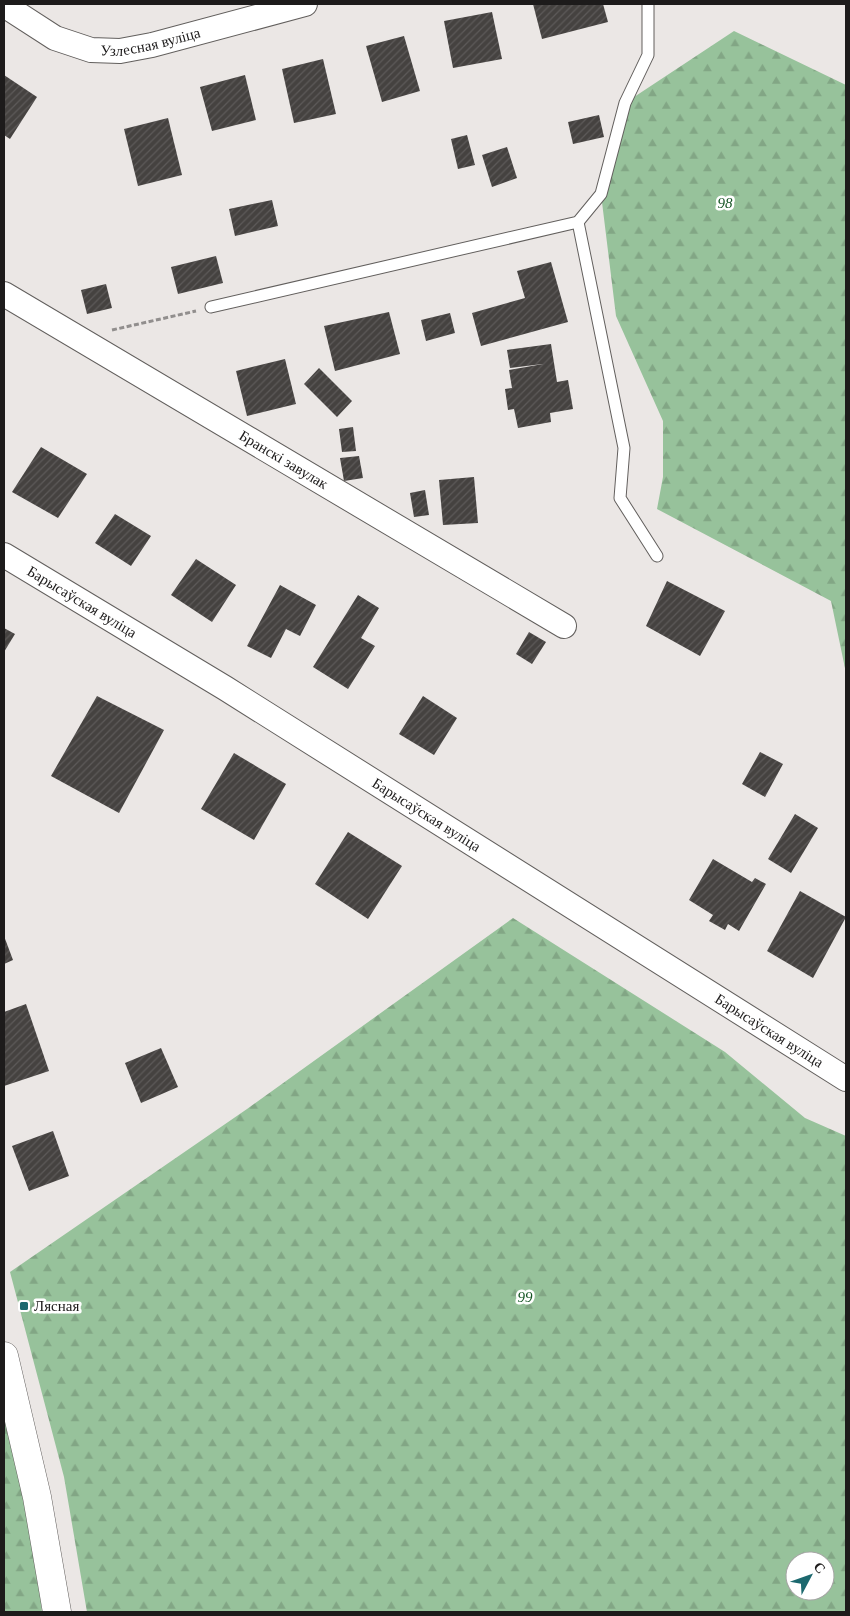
<svg xmlns="http://www.w3.org/2000/svg" width="850" height="1616" font-family="Georgia,serif">
<style>
.forest{fill:url(#forest-firs);fill-rule:evenodd}
.building{fill:url(#building-hatch)}
.lines{fill:none;stroke-linecap:round;stroke-linejoin:round}
.lane-casing{stroke:#625f5d;stroke-width:13}
.street-casing{stroke:#625f5d;stroke-width:26}
.secondary-casing{stroke:#625f5d;stroke-width:29}
.path{stroke:#918e8d;stroke-width:3;stroke-dasharray:5 2.5;stroke-linecap:butt}
.lane{stroke:#fff;stroke-width:11}
.street{stroke:#fff;stroke-width:24}
.secondary{stroke:#fff;stroke-width:28}
.poi-dot{fill:#1c686e;stroke:#fff;stroke-width:2}
.labels{text-anchor:middle;dominant-baseline:central;stroke-width:5;stroke-linejoin:round;paint-order:stroke}
.street-label{font-size:15px;fill:#1d1b1b;stroke:#fff}
.park-label{font-size:15px;font-style:italic;fill:#145423;stroke:#fff}
.poi-label{font-size:15px;fill:#1d1b1b;stroke:#fff;text-anchor:start}
</style>
<defs>
<pattern id="forest-firs" width="22" height="20" patternUnits="userSpaceOnUse" patternTransform="scale(1.25)"><rect width="22" height="20" fill="#97c29b"/><path d="M5 1l3.5 6h-7zM16 11l3.5 6h-7z" fill="#82a685"/></pattern>
<pattern id="building-hatch" width="6" height="6" patternUnits="userSpaceOnUse" patternTransform="scale(1.25)"><rect width="6" height="6" fill="#454240"/><path d="M-1 1l2-2M0 6l6-6M5 7l2-2" fill="none" stroke="#5d5a59"/></pattern>
</defs>
<rect width="100%" height="100%" fill="#ebe7e5"/>
<g class="forest">
<polygon points="734,31 846,85 846,673 831,601 657,509 663,477 663,421 616,316 601,194 625,103"/>
<path d="M 513,918 L 725,1052 L 805,1118 L 846,1136 L 846,1612 L 87,1612 L 64,1477 L 10,1272 L 247,1109 ZM 795,1561 L 825,1561 L 825,1591 L 795,1591 Z"/>
<path d="M 4,1415 C 21,1479 37,1545 42,1612 L 4,1612 Z"/>
</g>
<g class="building">
<polygon points="533,4 603,4 608,22 542,39"/>
<polygon points="492,12 502,59 453,68 444,21"/>
<polygon points="404,36 420,91 382,102 366,46"/>
<polygon points="323,59 336,114 294,123 282,69"/>
<polygon points="4,75 37,97 10,139 4,135"/>
<polygon points="245,75 256,120 212,131 200,87"/>
<polygon points="599,115 604,137 573,144 568,122"/>
<polygon points="168,118 182,175 138,186 124,129"/>
<polygon points="467,135 475,165 458,169 451,139"/>
<polygon points="507,147 517,178 492,187 482,155"/>
<polygon points="272,200 278,226 235,236 229,209"/>
<polygon points="216,256 223,283 178,294 171,267"/>
<polygon points="551,262 568,322 481,346 472,313 525,298 517,271"/>
<polygon points="106,284 112,308 87,314 81,290"/>
<polygon points="389,312 400,354 335,371 324,326"/>
<polygon points="450,313 455,333 426,341 421,320"/>
<polygon points="551,344 557,382 568,380 573,409 550,413 551,422 518,428 514,409 508,410 505,389 512,388 509,370 543,364 510,368 507,350"/>
<polygon points="285,359 296,404 247,416 236,371"/>
<polygon points="319,368 352,401 337,417 304,384"/>
<polygon points="353,427 356,451 342,452 339,429"/>
<polygon points="41,447 87,474 58,518 12,492"/>
<polygon points="359,456 363,478 344,481 340,458"/>
<polygon points="474,477 478,523 443,525 439,480"/>
<polygon points="425,490 429,515 414,517 410,493"/>
<polygon points="115,514 151,536 131,566 95,543"/>
<polygon points="196,559 236,585 212,622 171,595"/>
<polygon points="667,581 725,611 700,656 646,626"/>
<polygon points="280,585 316,605 300,636 286,629 271,658 247,646"/>
<polygon points="358,595 379,608 361,638 375,646 348,689 313,667"/>
<polygon points="4,628 15,634 4,652"/>
<polygon points="529,632 546,642 532,664 516,654"/>
<polygon points="97,696 164,730 119,813 51,776"/>
<polygon points="423,696 457,718 434,755 399,734"/>
<polygon points="760,752 783,764 765,797 742,784"/>
<polygon points="234,753 286,784 254,840 201,809"/>
<polygon points="795,814 818,828 791,873 768,859"/>
<polygon points="348,832 402,866 368,919 315,884"/>
<polygon points="713,859 752,882 755,878 766,884 739,931 728,924 725,930 709,921 713,915 689,900"/>
<polygon points="800,891 846,917 813,978 767,951"/>
<polygon points="4,936 13,960 4,964"/>
<polygon points="26,1004 49,1071 4,1086 4,1012"/>
<polygon points="161,1048 178,1087 141,1103 125,1063"/>
<polygon points="53,1131 69,1176 29,1191 12,1146"/>
</g>
<g class="lines">
<g class="lane-casing">
<g id="lane">
<polyline points="578,222 624,448 620,498 657,556"/>
<polyline points="211,307 578,222 601,194 625,103 648,55 648,4"/>
</g>
</g>
<g class="street-casing">
<g id="street">
<path id="s1" d="M 4,5 L 55,38 L 91,50 L 120,51 L 152,45 L 305,4"/>
<path id="s2" d="M 4,294 L 564,626"/>
<path id="s3" d="M 4,555 L 225,688 L 846,1079"/>
</g>
</g>
<g class="secondary-casing">
<polyline id="secondary" points="4,1356 37,1497 57,1612"/>
</g>
<polyline class="path" points="112,330 196,311"/>
<use href="#lane" class="lane"/>
<use href="#street" class="street"/>
<use href="#secondary" class="secondary"/>
</g>
<rect class="poi-dot" x="19" y="1301" width="10" height="10" rx="2.5"/>
<g class="labels">
<g class="street-label">
<text stroke="none"><textPath href="#s1" startOffset="159">Узлесная вуліца</textPath></text>
<text stroke="none"><textPath href="#s2" startOffset="325">Бранскі завулак</textPath></text>
<text stroke="none"><textPath href="#s3" startOffset="91">Барысаўская вуліца</textPath></text>
<text stroke="none"><textPath href="#s3" startOffset="496">Барысаўская вуліца</textPath></text>
<text stroke="none"><textPath href="#s3" startOffset="901">Барысаўская вуліца</textPath></text>
</g>
<g class="park-label">
<text x="725" y="203">98</text>
<text x="525" y="1297">99</text>
</g>
<g class="poi-label">
<text x="34" y="1306">Лясная</text>
</g>
</g>
<rect width="850" height="1616" fill="none" stroke="#1d1b1b" stroke-width="10"/>
<g transform="translate(810 1576) rotate(49)"><circle r="24" fill="#ffffff" stroke="#a5a4a4"/>
<path d="M0-4L9 19L0 12L-9 19Z" fill="#1c686e"/>
<text y="-8" font-size="14" font-weight="bold" text-anchor="middle" fill="#1d1b1b">С</text>
</g>
</svg>
